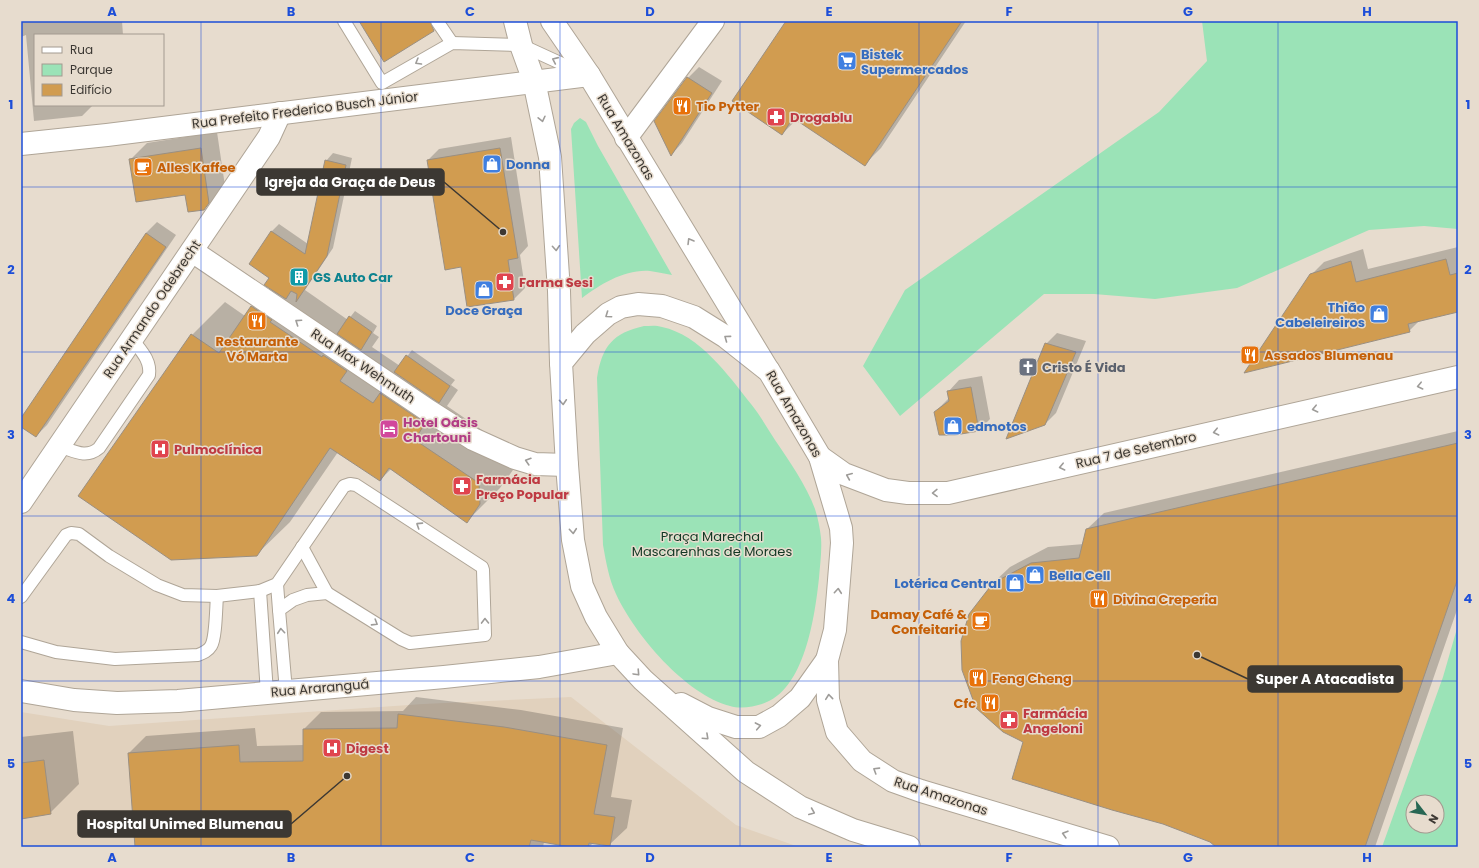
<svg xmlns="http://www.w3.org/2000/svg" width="1479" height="868" font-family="Poppins,sans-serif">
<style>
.built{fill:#e1d1bd}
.green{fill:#9be3b7;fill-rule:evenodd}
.shadow{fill:#0003}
.building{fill:#d19c50;stroke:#9a8f82}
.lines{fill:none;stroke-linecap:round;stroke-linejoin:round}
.service-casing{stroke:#afa597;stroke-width:14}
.minor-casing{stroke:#afa597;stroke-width:24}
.secondary-casing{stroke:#afa597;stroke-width:24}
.primary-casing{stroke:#afa597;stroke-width:24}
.service{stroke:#fff;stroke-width:12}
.minor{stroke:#fff;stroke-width:22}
.secondary{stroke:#fff;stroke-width:22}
.primary{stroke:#fff;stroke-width:22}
.oneway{stroke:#9e9c99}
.grid{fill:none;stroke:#1d4ed8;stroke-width:1;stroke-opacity:0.55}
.labels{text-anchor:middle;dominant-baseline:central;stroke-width:3;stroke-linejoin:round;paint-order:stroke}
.shop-label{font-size:13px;font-weight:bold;fill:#366cbe;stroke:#e7dcce;text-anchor:start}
.food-label{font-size:13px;font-weight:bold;fill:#c56008;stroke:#e7dcce;text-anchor:start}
.street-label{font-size:13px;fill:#3c3833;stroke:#e7dcce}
.health-label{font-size:13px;font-weight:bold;fill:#be3a42;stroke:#e7dcce;text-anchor:start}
.culture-label{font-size:13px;font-weight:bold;fill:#0d838f;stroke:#e7dcce;text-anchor:start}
.worship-label{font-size:13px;font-weight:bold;fill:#5b616d;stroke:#e7dcce;text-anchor:start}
.hotel-label{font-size:13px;font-weight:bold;fill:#b23c85;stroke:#e7dcce;text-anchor:start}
.park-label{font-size:13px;fill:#123824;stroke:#e7dcce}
.leader{fill:none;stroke:#3c3833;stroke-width:1.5}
.callout-dot{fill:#3c3833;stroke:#e7dcce;stroke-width:1.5}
.callout{fill:#3c3833;stroke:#3c3833;stroke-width:1.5}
.callout-label{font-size:14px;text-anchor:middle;font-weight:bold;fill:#fff}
.neatline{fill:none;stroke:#1d4ed8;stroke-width:1.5}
.grid-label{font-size:13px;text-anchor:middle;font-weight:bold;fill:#1d4ed8}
</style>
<rect width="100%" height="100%" fill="#e7dcce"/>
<polygon class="built" points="571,697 736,825 799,847 21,847 21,712 109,726 423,704"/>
<g class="green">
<polygon points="1202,21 1458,21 1458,229 1424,226 1369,230 1237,288 1155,299 1094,294 1044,294 900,416 863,366 905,290 1159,112 1207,61"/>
<path d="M 580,118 L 586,122 L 598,146 L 672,275 C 665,274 658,272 650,271 C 625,269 601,284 582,298 L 571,129 L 574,123 Z"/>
<path d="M 644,326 C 650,326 656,325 662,327 C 700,335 728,375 751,404 C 760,415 767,428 775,440 C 790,462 806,485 815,509 C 818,518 820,529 821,538 C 822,551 820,565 819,578 C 815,615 805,691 762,704 C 753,707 740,709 730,706 C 685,694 635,635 616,594 C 609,579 606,562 603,545 L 597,378 C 602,346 613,333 644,326 Z"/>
<path d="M 1458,625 L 1458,847 L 1382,847 L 1443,677 ZM 1413,802 L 1437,802 L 1437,826 L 1413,826 Z"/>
</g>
<g class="shadow">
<polygon points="21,21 122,21 123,35 35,35 35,105 93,105 82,116 34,121 26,35 21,37"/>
<polygon points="787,21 966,21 881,148 864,165 797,119 782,134"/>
<polygon points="699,67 722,81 682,143 672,154 688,78"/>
<polygon points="217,132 225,186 221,192 204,209 186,194 131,159 147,143"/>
<polygon points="511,137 528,246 520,255 525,288 514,299 462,266 428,160 439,149"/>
<polygon points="333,153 352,158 333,248 305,290 348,320 355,311 377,326 373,333 379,337 372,347 400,366 412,350 455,380 451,385 458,390 447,406 511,450 513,470 500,488 467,521 391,469 380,480 338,452 290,522 256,555 192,335 225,302 245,316 252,306 270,288 270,278 250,264 272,231 279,224 308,244 326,161"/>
<polygon points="157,222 176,235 47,425 36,436 21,426 21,420 146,233"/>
<polygon points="1458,247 1458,311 1420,320 1409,331 1311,275 1324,262 1363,249 1368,269"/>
<polygon points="1057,333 1086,341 1056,413 1045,424 1046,344"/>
<polygon points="982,376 990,419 979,430 935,412 949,398 948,392 959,380"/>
<polygon points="1458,431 1458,607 1375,847 1217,847 1211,842 1024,742 993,583 1010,567 1048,547 1084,544 1087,529 1104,513"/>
<polygon points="416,697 521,710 623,728 611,797 632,800 627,828 609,845 594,842 589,847 575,847 544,842 543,847 136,847 129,753 146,736 255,728 257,746 304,745 304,729 321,712 403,711"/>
<polygon points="73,731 79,784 50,813 21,818 21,737"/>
</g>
<g class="building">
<polygon points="359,21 430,21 434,31 384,62"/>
<polygon points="786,21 962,21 865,166 793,118 782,135 732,101"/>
<polygon points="687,77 712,93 671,156 654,121"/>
<polygon points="201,148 209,203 204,210 188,212 185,195 136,202 129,159"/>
<polygon points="500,148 518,258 508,260 514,300 467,307 461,267 445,270 427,160"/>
<polygon points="325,160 346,165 327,256 296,302 297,294 291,291 286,299 264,285 269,278 249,264 271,231 305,254"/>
<polygon points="146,233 166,247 36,437 21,427 21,418"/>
<polygon points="1446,259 1450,275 1458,273 1458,312 1408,324 1410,332 1244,373 1310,274 1351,261 1356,282"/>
<polygon points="251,306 272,320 270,322 322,357 323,355 347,371 340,381 373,403 380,393 425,423 415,440 479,483 480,504 467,523 389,468 380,481 330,448 257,556 171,560 78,496 191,334 219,353"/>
<polygon points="349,316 372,332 361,350 337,334"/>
<polygon points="1045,343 1076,352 1045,425 1006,439"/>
<polygon points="406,355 450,386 439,403 394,372"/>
<polygon points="971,387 979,431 955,435 939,435 934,412 949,401 947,391"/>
<polygon points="1458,443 1458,578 1365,847 1216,847 1210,842 1163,824 1112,810 1012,779 1023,742 1003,732 976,708 962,670 961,641 969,614 993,583 1031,563 1079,558 1086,529"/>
<polygon points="398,714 504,727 607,745 594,814 615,817 610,846 589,843 588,847 570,847 531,840 529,847 135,847 128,753 239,745 240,762 303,761 303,729 397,728"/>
<polygon points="44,760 51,814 21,819 21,763"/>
</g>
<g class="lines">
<g class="service-casing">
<g id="service">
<polyline points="344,21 382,83 452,43 521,45 582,73"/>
<polyline points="437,21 452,43"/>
<path d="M 59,446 C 74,451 86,459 99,448 L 149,375 C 151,360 141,351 132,339"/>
<polyline points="302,547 327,593"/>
<polyline points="277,584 279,610"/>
<polyline points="260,591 267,693"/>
<polyline points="21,597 66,535 71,533 79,534 109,556 157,585 183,595 217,596 260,591 277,584 344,486 350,484 356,485 482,567 483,570 485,635 410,643 401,639 327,593 307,595 293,600 279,610 286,691"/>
<path d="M 21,642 L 56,652 L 115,659 L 198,655 C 203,653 208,651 211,646 C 216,638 216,607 217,596"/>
</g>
</g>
<g class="minor-casing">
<g id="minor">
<polyline points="626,138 713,21"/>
<polyline points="21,144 107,135 589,75"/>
<polyline points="192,251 429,411 473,439 515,458 535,464 567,465"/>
<polyline points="21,502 269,137 280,113"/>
<polyline points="21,691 74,700 117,703 178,701 444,677 539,667 618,653"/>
</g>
</g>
<g class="secondary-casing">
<g id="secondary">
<polyline points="515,21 521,45 534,81 550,157 559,291 561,363"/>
<polyline points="552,21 589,75 768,370"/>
</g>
</g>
<g class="primary-casing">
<g id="primary">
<polyline points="820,457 844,474 886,490 908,493 948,493 1458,377"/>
<polyline points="681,704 708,718 736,727 759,727 779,716 800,698 827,660"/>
<polyline points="909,847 853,830 800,807 746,772 643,680 618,653 596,617 582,586 573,540 567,465 561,363 585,334 608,314 621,307 638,304 662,306 694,317 726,337 769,371 820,457 841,528 842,543 835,630 827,660 828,700 837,732 862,761 893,781 921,791 1108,847"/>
</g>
</g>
<use href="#service" class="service"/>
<use href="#minor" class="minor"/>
<use href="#secondary" class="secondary"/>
<use href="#primary" class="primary"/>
</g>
<defs><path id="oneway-chevron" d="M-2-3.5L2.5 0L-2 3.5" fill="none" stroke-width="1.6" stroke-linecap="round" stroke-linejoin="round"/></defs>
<g class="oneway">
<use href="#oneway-chevron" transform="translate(555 60) rotate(-156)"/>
<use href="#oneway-chevron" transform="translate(418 62) rotate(150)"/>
<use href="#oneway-chevron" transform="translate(542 119) rotate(77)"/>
<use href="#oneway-chevron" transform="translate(690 241) rotate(-121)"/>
<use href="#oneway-chevron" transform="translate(556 248) rotate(86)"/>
<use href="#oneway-chevron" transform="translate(608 315) rotate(145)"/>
<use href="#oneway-chevron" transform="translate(298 322) rotate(-146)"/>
<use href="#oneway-chevron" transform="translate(727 338) rotate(-144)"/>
<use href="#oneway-chevron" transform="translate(1420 386) rotate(167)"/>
<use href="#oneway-chevron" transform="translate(563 402) rotate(86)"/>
<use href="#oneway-chevron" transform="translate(1315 409) rotate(167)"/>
<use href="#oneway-chevron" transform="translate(1216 432) rotate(167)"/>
<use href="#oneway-chevron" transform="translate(528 461) rotate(-163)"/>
<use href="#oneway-chevron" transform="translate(1062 467) rotate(167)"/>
<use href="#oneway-chevron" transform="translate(849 476) rotate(-157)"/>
<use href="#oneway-chevron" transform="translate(935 493) rotate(179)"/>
<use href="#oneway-chevron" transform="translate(419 525) rotate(-147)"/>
<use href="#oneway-chevron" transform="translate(573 531) rotate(85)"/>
<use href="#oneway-chevron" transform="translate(838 591) rotate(-85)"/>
<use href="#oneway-chevron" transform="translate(485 621) rotate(-91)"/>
<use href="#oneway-chevron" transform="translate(375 623) rotate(32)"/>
<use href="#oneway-chevron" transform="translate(281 631) rotate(-95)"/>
<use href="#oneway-chevron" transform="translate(637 673) rotate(47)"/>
<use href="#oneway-chevron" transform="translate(829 697) rotate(-96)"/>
<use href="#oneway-chevron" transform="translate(758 726) rotate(-11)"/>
<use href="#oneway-chevron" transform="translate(706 737) rotate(43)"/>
<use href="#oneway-chevron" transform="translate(876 770) rotate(-148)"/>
<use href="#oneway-chevron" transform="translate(812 812) rotate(23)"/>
<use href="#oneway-chevron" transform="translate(1065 834) rotate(-164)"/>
</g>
<path class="grid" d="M 201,21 L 201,847M 381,21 L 381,847M 560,21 L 560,847M 740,21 L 740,847M 919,21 L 919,847M 1098,21 L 1098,847M 1278,21 L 1278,847M 21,187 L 1458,187M 21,352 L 1458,352M 21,516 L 1458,516M 21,681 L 1458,681"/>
<defs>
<g id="supermarket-square" transform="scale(1)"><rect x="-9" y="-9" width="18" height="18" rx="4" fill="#3f7fe0" stroke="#e7dcce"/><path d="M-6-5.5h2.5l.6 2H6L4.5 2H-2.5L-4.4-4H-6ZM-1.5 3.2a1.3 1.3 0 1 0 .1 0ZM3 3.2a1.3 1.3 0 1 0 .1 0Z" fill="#fff"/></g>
<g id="restaurant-square" transform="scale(1)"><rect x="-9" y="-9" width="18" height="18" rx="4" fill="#e8710a" stroke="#e7dcce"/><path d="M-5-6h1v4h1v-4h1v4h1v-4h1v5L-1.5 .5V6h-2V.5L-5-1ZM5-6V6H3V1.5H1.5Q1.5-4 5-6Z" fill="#fff"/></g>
<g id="pharmacy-square" transform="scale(1)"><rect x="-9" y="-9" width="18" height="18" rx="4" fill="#e0444e" stroke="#e7dcce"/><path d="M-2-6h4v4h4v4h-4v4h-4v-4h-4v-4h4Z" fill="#fff"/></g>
<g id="shop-square" transform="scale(1)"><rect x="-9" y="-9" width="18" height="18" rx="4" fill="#3f7fe0" stroke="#e7dcce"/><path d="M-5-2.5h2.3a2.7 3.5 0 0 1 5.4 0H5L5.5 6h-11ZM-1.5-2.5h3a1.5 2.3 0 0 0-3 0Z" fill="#fff"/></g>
<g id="cafe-square" transform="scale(1)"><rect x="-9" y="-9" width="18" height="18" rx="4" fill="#e8710a" stroke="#e7dcce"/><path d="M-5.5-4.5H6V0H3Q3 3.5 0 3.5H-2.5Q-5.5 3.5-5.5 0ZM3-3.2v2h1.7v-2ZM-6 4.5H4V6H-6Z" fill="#fff"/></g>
<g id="building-square" transform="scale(1)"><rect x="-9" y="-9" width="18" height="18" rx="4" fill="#0f9aa8" stroke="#e7dcce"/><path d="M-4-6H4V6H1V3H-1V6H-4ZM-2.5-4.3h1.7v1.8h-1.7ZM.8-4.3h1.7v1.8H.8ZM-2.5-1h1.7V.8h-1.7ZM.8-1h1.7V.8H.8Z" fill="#fff"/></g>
<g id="church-square" transform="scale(1)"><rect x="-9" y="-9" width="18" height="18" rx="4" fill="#6b7280" stroke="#e7dcce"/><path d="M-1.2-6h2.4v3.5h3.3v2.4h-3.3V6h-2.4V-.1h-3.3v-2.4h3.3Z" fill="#fff"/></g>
<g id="hotel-square" transform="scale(1)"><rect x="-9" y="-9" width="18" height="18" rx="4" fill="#d1479c" stroke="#e7dcce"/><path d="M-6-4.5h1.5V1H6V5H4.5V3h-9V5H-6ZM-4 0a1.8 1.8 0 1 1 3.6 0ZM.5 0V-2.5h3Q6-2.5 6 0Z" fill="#fff"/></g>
<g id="hospital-square" transform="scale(1)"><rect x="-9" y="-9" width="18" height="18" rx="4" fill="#e0444e" stroke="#e7dcce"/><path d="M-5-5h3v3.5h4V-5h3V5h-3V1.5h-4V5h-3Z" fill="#fff"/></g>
</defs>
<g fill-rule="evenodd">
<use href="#supermarket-square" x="847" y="61"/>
<use href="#restaurant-square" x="682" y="106"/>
<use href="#pharmacy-square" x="776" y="117"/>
<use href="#shop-square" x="492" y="164"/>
<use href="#cafe-square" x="143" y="167"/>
<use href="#building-square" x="299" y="277"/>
<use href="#pharmacy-square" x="505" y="282"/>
<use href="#shop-square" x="484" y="290"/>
<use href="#shop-square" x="1379" y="314"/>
<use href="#restaurant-square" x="257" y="321"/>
<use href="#restaurant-square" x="1250" y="355"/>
<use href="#church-square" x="1028" y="367"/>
<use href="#shop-square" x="953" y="426"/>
<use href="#hotel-square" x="389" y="429"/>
<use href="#hospital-square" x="160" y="449"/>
<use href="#pharmacy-square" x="462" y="486"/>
<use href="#shop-square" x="1035" y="575"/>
<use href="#shop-square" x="1015" y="583"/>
<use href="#restaurant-square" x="1099" y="599"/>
<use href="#cafe-square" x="981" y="621"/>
<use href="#restaurant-square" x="978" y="678"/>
<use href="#restaurant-square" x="990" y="703"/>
<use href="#pharmacy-square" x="1009" y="720"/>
<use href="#hospital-square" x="332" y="748"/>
</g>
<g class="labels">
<g class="shop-label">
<text x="861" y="54">Bistek<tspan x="861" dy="15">Supermercados</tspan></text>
<text x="506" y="164">Donna</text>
<text x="1365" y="307" text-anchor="end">Thião<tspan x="1365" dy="15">Cabeleireiros</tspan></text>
<text x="484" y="310" text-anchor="middle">Doce Graça</text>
<text x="967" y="426">edmotos</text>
<text x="1049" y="575">Bella Cell</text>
<text x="1001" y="583" text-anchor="end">Lotérica Central</text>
</g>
<g class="food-label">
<text x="696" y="106">Tio Pytter</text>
<text x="157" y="167">Alles Kaffee</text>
<text x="257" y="341" text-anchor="middle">Restaurante<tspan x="257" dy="15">Vó Marta</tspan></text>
<text x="1264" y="355">Assados Blumenau</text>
<text x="1113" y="599">Divina Creperia</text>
<text x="967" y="614" text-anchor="end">Damay Café &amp;<tspan x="967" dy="15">Confeitaria</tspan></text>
<text x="992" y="678">Feng Cheng</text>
<text x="976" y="703" text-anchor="end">Cfc</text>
</g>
<g class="street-label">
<text transform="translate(305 110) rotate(-7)">Rua Prefeito Frederico Busch Júnior</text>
<text transform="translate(626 137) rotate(59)">Rua Amazonas</text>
<text transform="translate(152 309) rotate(-56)">Rua Armando Odebrecht</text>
<text transform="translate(363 366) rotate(34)">Rua Max Wehmuth</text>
<text transform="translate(794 414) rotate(60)">Rua Amazonas</text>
<text transform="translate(1136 450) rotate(-13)">Rua 7 de Setembro</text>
<text transform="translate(320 688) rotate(-5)">Rua Araranguá</text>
<text transform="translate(941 796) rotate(18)">Rua Amazonas</text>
</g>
<g class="health-label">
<text x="790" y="117">Drogablu</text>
<text x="519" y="282">Farma Sesi</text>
<text x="174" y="449">Pulmoclínica</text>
<text x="476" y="479">Farmácia<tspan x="476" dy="15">Preço Popular</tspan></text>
<text x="1023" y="713">Farmácia<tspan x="1023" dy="15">Angeloni</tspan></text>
<text x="346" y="748">Digest</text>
</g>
<g class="culture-label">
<text x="313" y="277">GS Auto Car</text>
</g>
<g class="worship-label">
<text x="1042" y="367">Cristo É Vida</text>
</g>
<g class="hotel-label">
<text x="403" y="422">Hotel Oásis<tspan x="403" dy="15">Chartouni</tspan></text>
</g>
<g class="park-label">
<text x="712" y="536">Praça Marechal<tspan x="712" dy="15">Mascarenhas de Moraes</tspan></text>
</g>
</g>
<path class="leader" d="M503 232L444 182M1197 655L1248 679M347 776L291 824"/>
<g class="callout-dot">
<circle cx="503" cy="232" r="4"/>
<circle cx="1197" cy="655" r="4"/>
<circle cx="347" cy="776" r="4"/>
</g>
<g class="callout">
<rect x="257" y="169" width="187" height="26" rx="4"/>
<rect x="1248" y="666" width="154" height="26" rx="4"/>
<rect x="78" y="811" width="213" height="26" rx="4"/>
</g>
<g class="callout-label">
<text x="350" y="187">Igreja da Graça de Deus</text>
<text x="1325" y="684">Super A Atacadista</text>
<text x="185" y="829">Hospital Unimed Blumenau</text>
</g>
<rect width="1479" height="868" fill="none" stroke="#e7dcce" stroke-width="44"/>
<rect x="34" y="34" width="130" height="72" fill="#e7dcce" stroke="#a39a90"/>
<rect x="42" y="47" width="20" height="6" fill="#ffffff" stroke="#a39a90"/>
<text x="70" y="54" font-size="12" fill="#3c3833">Rua</text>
<rect x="42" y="64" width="20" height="12" fill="#9be3b7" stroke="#a39a90"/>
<text x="70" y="74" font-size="12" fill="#3c3833">Parque</text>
<rect x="42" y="84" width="20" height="12" fill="#d19c50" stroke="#a39a90"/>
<text x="70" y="94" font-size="12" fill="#3c3833">Edifício</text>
<g transform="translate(1425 814) rotate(121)"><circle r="19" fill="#e7dcce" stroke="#a39a90"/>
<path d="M0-3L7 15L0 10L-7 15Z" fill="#286754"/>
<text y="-6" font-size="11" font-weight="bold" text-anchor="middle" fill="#3c3833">N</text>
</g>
<rect x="22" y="22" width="1435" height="824" class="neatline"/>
<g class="grid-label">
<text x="112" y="16">A</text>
<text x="291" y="16">B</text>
<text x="470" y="16">C</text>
<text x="650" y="16">D</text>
<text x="829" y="16">E</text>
<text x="1009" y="16">F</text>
<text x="1188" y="16">G</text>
<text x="1367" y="16">H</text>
<text x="11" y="109">1</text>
<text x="1468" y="109">1</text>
<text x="11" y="274">2</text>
<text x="1468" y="274">2</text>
<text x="11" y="439">3</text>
<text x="1468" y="439">3</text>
<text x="11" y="603">4</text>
<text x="1468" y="603">4</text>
<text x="11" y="768">5</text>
<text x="1468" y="768">5</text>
<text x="112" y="862">A</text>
<text x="291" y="862">B</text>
<text x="470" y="862">C</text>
<text x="650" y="862">D</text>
<text x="829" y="862">E</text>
<text x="1009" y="862">F</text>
<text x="1188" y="862">G</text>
<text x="1367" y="862">H</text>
</g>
</svg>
